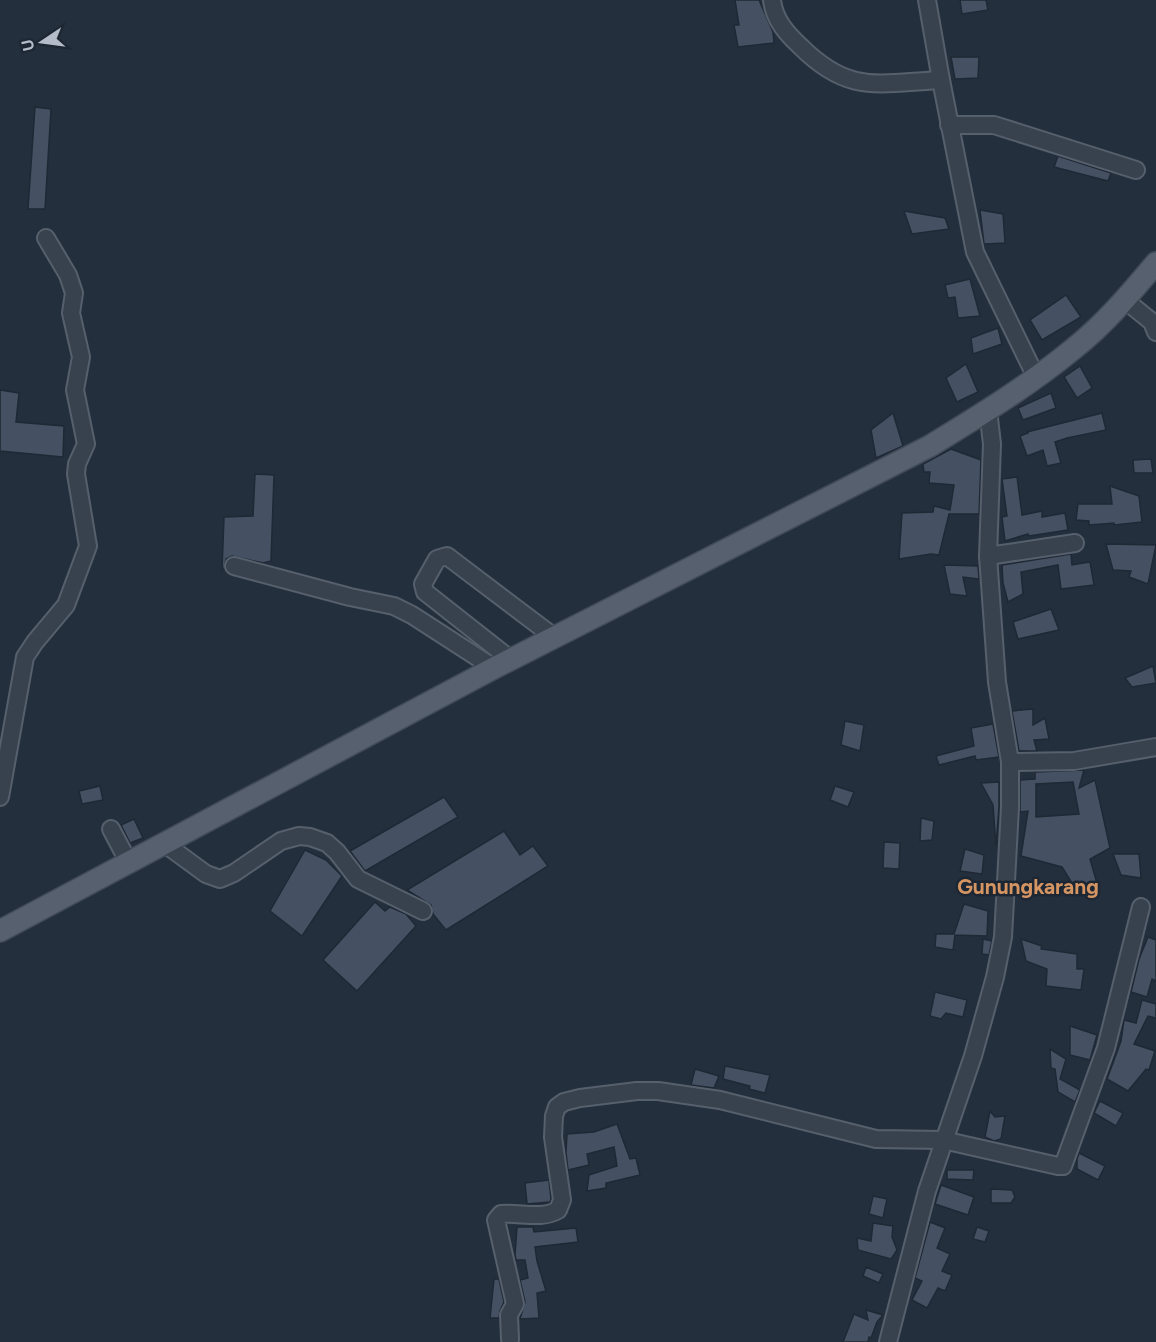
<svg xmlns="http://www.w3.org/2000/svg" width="1156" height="1342" font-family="Figtree,sans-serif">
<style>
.building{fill:#455162;stroke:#1f2835;stroke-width:1.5;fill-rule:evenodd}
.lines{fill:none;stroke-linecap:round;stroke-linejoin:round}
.minor-casing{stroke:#565f6c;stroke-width:20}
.major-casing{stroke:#414a57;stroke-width:24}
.minor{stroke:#38414e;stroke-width:16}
.major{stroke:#56606e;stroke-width:21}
.labels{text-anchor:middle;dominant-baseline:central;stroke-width:5;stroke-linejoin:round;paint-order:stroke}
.quarter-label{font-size:21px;font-weight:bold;fill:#d59563;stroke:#1d2633}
</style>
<rect width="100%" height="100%" fill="#242f3e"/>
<g class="building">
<polygon points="735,0 759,0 773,32 774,43 738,47 734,25 739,25"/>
<polygon points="960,0 986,0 988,10 962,14"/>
<polygon points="951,57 979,57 978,78 955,79"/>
<polygon points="35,107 51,109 45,209 28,209"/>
<polygon points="1058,156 1111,173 1108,181 1054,167"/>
<polygon points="980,210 1003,214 1005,243 984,244"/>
<polygon points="904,211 945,218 949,229 912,234"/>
<polygon points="970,279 980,316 958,318 955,297 948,298 945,285"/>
<polygon points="1066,295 1081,317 1042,340 1030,320"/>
<polygon points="998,328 1002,344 973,354 971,338"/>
<polygon points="966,364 978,392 957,402 946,378"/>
<polygon points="1080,366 1092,388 1077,398 1064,377"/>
<polygon points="0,390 19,393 16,422 64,426 63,457 0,451"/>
<polygon points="1051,393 1056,408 1023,420 1018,408"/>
<polygon points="893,413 903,446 876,458 871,430"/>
<polygon points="1102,413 1106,430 1067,438 1055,442 1061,463 1047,466 1043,450 1027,456 1020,436 1028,433 1027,432"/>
<polygon points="951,449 981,460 979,514 949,514 939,555 931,554 899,559 902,513 933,512 934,506 950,510 954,485 929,483 930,472 924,472 923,464"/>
<polygon points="1151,459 1153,473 1134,473 1133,460"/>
<polygon points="255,474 274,475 271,561 263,563 232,556 226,559 224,569 222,570 224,517 253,516"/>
<polygon points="1017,477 1022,515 1042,511 1042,517 1065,513 1068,530 1029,536 1028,534 1005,541 1002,517 1007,516 1002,479"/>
<polygon points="1110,486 1139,496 1142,522 1114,525 1114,523 1089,525 1089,521 1076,520 1078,504 1112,504"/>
<polygon points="1106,544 1156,545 1148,584 1129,577 1131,571 1113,570"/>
<polygon points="1071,554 1072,565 1090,562 1094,585 1061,589 1058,565 1021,572 1023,594 1008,602 1003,583 1002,565"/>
<polygon points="944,565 978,566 979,579 963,577 967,596 950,594"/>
<polygon points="1051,609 1059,630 1018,639 1013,622"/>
<polygon points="1153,666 1156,683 1132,687 1125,678"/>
<polygon points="1033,709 1033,725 1045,718 1049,739 1034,740 1037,751 1019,751 1012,711"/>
<polygon points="845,721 864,725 860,751 841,745"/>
<polygon points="993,724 999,757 976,760 975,756 939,765 936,756 974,746 971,728"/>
<path d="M 1084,770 L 1079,788 L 1095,780 L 1110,848 L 1090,859 L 1099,890 L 1080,896 L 1062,867 L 1021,856 L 1028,811 L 1020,812 L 1020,780 L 1035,779 L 1035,772 ZM 1073,782 L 1079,814 L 1036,817 L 1036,784 Z"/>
<polygon points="999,782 999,807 996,846 993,805 981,783"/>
<polygon points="100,786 103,800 82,804 79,791"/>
<polygon points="835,786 854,792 848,807 830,800"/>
<polygon points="444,797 458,817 365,871 350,851"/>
<polygon points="921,818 934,821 932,840 920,841"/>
<polygon points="134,819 143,838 130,843 121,825"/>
<polygon points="504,831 520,855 533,846 548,866 446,930 433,914 431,905 407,890"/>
<polygon points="884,842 900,843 899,869 883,868"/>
<polygon points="965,849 984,855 982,874 960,871"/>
<polygon points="305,850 326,860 342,876 302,936 270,911"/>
<polygon points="1113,854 1139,854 1141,878 1121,875"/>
<polygon points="375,902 385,911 390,907 406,914 416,926 357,991 323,960"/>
<polygon points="964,904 988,911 987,936 955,935 953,950 935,947 936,934 954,934"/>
<polygon points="1148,937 1156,940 1156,981 1152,979 1147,997 1131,992 1139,959"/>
<polygon points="983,939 992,941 989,955 982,954"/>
<polygon points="1021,939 1042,946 1041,949 1077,954 1077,969 1084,969 1081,990 1046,986 1047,969 1026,961"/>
<polygon points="935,992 967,1000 963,1017 946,1013 941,1019 930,1016"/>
<polygon points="1142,1000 1156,1004 1156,1018 1148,1016 1134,1044 1155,1051 1149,1070 1146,1069 1128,1091 1107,1079 1121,1041 1124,1020 1136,1023"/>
<polygon points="1070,1026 1097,1035 1090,1060 1070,1055"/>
<polygon points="1050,1049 1066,1059 1060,1079 1080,1090 1075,1102 1058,1092 1055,1069 1051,1068"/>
<polygon points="725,1066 770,1075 765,1093 749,1089 750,1086 723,1079"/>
<polygon points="695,1069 719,1076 714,1088 691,1085"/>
<polygon points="1100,1101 1123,1113 1116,1126 1094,1113"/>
<polygon points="990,1111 995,1117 1005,1116 1001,1139 994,1141 985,1137"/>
<polygon points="617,1124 630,1159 636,1158 640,1175 606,1183 606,1188 587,1191 589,1175 617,1166 614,1147 587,1154 589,1165 568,1170 566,1152 567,1134 594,1132"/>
<polygon points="1079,1153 1105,1166 1098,1180 1077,1169 1077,1159"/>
<polygon points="947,1170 974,1170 973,1180 947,1179"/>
<polygon points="549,1180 551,1199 550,1202 527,1204 525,1183"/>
<polygon points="941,1185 974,1197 968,1215 935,1204"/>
<polygon points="991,1189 1012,1190 1015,1197 1011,1203 991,1203"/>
<polygon points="873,1196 887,1199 883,1218 869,1214"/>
<polygon points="930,1222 945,1228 937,1248 950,1254 942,1271 952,1275 945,1291 938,1288 927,1308 912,1300 922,1281 915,1278"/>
<polygon points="873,1223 893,1226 892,1237 897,1250 891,1259 858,1250 857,1238 871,1241"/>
<polygon points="517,1227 533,1227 534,1232 576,1228 578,1242 535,1247 537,1261 546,1291 537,1293 539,1318 520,1319 525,1302 520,1280 528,1278 525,1260 516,1260 515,1255"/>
<polygon points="977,1227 989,1231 985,1242 973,1239"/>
<polygon points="866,1267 883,1274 879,1283 863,1276"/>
<polygon points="494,1279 499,1279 504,1302 500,1311 499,1318 490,1318"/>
<polygon points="866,1310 883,1315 877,1322 871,1338 869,1337 868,1342 843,1342 854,1314 868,1320"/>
</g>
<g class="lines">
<g class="minor-casing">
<g id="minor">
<path d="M 772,0 C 774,19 786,33 800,46 C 849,95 878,83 941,80"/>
<polyline points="927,0 941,80 975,252 1036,377"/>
<polyline points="949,125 994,125 1136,170"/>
<polyline points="1125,300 1152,322 1156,332"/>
<polyline points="988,556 1075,543"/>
<polyline points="234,566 350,597 394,606 412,615 494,668"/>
<polyline points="510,659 425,592 423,584 437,559 447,556 554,637"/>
<polyline points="1010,762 1074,761 1156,747"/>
<polyline points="0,797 25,657 35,642 66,605 88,546 76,474 77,464 86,444 75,390 81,357 71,313 74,293 68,275 46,238"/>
<polyline points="111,829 129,863"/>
<polyline points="165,844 206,874 220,879 234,873 281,841 299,836 310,837 327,843 337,852 358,879 423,911"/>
<path d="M 510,1339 L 509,1315 L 515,1304 L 496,1220 L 501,1214 C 520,1212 541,1220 558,1210 L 562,1200 L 553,1137 L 554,1116 L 557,1107 L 564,1102 L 580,1098 L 637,1091 L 658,1091 L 720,1100 L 876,1139 L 943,1140 L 1058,1166 L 1063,1166 L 1106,1048 L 1141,907"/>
<polyline points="888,1342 927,1191 973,1056 995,977 1003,937 1010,807 1010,762 997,682 988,556 992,444 988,410"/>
</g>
</g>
<g class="major-casing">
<path id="major" d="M 0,931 L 494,668 L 930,446 C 979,416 1028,386 1072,350 C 1104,325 1130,294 1156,263"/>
</g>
<use href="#minor" class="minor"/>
<use href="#major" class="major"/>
</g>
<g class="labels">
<g class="quarter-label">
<text x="1028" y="886">Gunungkarang</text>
</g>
</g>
<g transform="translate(42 42) rotate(257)" stroke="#1d2633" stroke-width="4.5" paint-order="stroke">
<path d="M0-4.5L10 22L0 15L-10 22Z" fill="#b4bcc9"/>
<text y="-9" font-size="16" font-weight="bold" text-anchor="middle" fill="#b4bcc9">U</text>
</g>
</svg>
